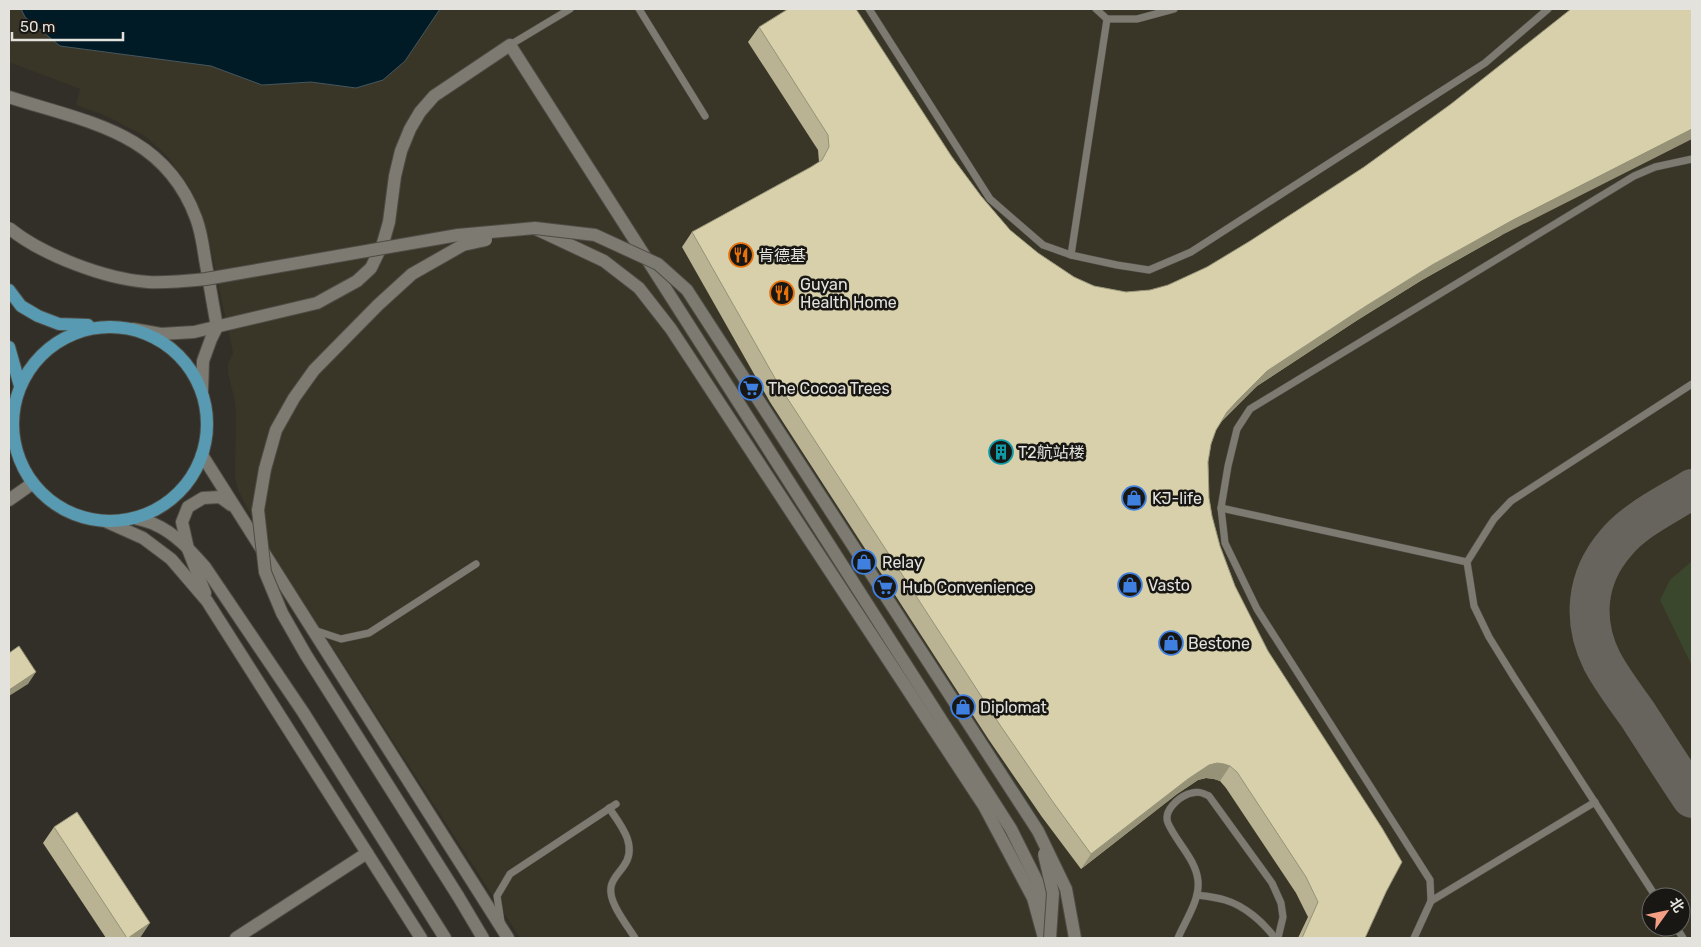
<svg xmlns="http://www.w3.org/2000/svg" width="1701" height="947" font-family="Rubik,'Noto Sans SC',sans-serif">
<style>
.built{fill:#393628;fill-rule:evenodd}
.green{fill:#3b472c}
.water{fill:#011b26;stroke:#45575d}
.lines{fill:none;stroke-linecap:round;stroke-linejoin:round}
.taxiway{stroke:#66645d;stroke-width:40}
.service-casing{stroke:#4e4c45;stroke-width:8}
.minor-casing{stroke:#4e4c45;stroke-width:14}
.tertiary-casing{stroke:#4e4c45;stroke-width:14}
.secondary-casing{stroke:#4e4c45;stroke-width:14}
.primary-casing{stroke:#4e4c45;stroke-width:14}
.service{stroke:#7c7a71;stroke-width:7}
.minor{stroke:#7c7a71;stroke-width:12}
.tertiary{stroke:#7c7a71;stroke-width:12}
.secondary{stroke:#7c7a71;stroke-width:12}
.primary{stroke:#589ab1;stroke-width:12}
.secondary-bridge-casing{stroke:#4e4c45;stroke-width:14;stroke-linecap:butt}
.secondary-bridge{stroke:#7c7a71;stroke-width:12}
.wall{fill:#b9b393}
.shaded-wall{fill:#969278}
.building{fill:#d7d0ab;stroke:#969278}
.labels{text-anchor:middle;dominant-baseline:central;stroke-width:5;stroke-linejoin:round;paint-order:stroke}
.poi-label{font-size:16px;fill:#e3e2dd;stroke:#181714;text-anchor:start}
</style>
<rect width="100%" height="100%" fill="#312f27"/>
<path class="built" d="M 9,9 L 1692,9 L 1692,938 L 520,938 L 268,547 L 238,490 L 235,478 L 236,412 L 234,397 L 228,373 L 228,364 L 233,353 L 209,240 L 201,212 L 190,188 L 167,156 L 145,136 L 102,114 L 76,105 L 80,89 L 9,62 ZM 1651,897 L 1681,897 L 1681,927 L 1651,927 Z"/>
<polygon class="green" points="1692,561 1692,666 1660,600 1670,580"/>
<polygon class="water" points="21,9 440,9 405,61 383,80 356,88 311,82 262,85 211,66 60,46 25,17"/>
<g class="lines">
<path class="taxiway" d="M 1692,489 C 1667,505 1634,520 1615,544 C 1586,578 1582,621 1602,661 C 1612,680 1626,698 1638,715 C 1656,743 1674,771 1692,798"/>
<g class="service-casing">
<g id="service">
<polyline points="639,9 705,116"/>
<polyline points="869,9 990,199 1043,245 1071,255 1117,265 1149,270 1191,252 1485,63 1548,9"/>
<polyline points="1096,9 1107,19 1137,19 1174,9"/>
<polyline points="510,45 570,9"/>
<polyline points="1071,255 1107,19"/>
<polyline points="1221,508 1467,562"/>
<polyline points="314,630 341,639 369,633 476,564"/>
<path d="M 609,808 C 621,825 639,847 623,867 C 619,873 612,879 611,887 C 608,902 627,925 635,938"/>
<path d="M 1197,895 C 1206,896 1216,897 1225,900 C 1245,906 1263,922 1275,938"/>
<polyline points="1656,897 1515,679 1489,637 1474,606 1467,562 1494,519 1511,501 1692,384"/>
<polyline points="1431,901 1595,802"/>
<polyline points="501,922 497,896 510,874 616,804"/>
<polyline points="1676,927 1683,938"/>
<path d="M 1178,938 C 1185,921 1200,900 1198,881 C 1196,859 1176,842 1168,823 C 1163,811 1178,798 1188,794 C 1197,791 1201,792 1209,796 L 1272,883 L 1281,903 L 1283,917 L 1278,938"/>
<polyline points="1414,938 1431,901 1430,880 1257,609 1225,543 1221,508 1228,466 1237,429 1250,409 1634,176 1655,167 1692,159"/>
</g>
</g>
<g class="minor-casing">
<g id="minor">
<path d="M 9,97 C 85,122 164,131 196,218 C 201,231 203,245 205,259 C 209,281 213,304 217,327"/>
<polyline points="236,938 367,853"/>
</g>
</g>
<g class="tertiary-casing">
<g id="tertiary">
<polyline points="133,329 161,334 194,332 317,303 357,281 371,268 383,243 389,222 395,176 401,151 410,129 420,112 434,96 510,45 1011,829 1042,891 1048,927"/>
<polyline points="202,391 203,361 211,339 217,327"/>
<polyline points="9,500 33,483"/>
</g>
</g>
<g class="secondary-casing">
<g id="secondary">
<polyline points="536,229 604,261 639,288 671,329 984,806 1033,898 1044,938"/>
<polyline points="9,408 12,418"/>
<polyline points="202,455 508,938"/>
<path d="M 135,518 C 141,520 148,521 154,524 C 175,533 191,551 205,567 L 303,712 L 445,938"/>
<polyline points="105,521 143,538 171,559 207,601 421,938"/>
<polyline points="205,593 188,549 182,522 188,507 203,498 220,497 231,505"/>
<polyline points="458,896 483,938"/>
</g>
</g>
<g class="primary-casing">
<g id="primary">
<polyline points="9,290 21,306 38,316 59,324 88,325"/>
<circle cx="110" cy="424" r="97"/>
<polyline points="9,347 20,386"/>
</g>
</g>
<use href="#service" class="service"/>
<use href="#minor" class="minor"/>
<use href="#tertiary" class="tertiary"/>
<use href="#secondary" class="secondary"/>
<use href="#primary" class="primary"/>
<g class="secondary-bridge-casing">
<g id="secondary-bridge">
<path d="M 9,228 C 42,255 105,279 148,282 C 167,283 186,281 206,279 L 458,235 L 535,228 L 595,235 L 658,264 L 687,290 L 1038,831 L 1066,889 L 1075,938"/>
<polyline points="1044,854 1053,893 1050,938"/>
<polyline points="458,896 306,655 282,613 265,572 258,510 265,469 276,430 294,398 314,370 378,305 412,274 463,245 486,240"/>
</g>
</g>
<use href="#secondary-bridge" class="secondary-bridge"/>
</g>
<g class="wall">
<polygon points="759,27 952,157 981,196 1010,230 1038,253 1074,277 1094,286 1126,292 1150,290 1502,235 1422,280 1356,321 1257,386 1222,421 1216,430 1211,444 1208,462 1209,498 1212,516 1220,546 1235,586 1386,892 1365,938 1298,938 1308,917 1296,893 1226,788 1220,781 1214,779 1206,778 1198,780 1177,794 1081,869 1042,817 989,740 770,402 682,247 692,232 811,167 819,162 818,150 748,42"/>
<polygon points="54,827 140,938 106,938 43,843"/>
</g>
<g class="shaded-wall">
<polygon points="1692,129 1692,139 1502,235 1422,280 1356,321 1257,386 1226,416 1217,427 1227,412 1237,401 1267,371 1366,306 1432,265 1513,220"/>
<polygon points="36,672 28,684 9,696 9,690"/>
<polygon points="1217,763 1224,764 1230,766 1220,781 1214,779 1206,778 1198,780 1177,794 1081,869 1091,854 1188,779 1209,765"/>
<polygon points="150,923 140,938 128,938"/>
</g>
<g class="building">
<polygon points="788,9 856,9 952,157 981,196 1010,230 1038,253 1074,277 1094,286 1126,292 1150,290 1168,285 1207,267 1250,241 1364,167 1451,104 1571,9 1692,9 1692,129 1513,220 1432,265 1366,306 1267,371 1237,401 1227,412 1216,430 1211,444 1208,462 1209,498 1212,516 1220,546 1235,586 1268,651 1382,828 1402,862 1386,892 1365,938 1302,938 1318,902 1306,877 1237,772 1230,766 1224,764 1217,763 1209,765 1188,779 1091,854 1053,802 1000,725 780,387 692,232 811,167 822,160 829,147 828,135 759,27"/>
<polygon points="19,646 36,672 9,690 9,653"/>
<polygon points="77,812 150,923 128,938 127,938 54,827"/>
</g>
<defs>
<g id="restaurant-ring" transform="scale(1.25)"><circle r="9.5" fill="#181714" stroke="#e8710a" stroke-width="1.5"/><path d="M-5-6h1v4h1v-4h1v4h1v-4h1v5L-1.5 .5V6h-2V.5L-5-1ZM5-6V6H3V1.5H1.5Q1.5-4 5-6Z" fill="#e8710a"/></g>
<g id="supermarket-ring" transform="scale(1.25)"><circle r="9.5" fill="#181714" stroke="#3f7fe0" stroke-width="1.5"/><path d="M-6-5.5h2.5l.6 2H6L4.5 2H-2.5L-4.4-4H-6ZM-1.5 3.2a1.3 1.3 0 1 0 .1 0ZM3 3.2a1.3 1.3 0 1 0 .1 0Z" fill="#3f7fe0"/></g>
<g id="building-ring" transform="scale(1.25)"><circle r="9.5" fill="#181714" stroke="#0f9aa8" stroke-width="1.5"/><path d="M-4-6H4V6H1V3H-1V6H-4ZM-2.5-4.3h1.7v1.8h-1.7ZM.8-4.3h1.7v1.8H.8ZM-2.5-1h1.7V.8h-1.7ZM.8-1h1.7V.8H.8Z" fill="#0f9aa8"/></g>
<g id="shop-ring" transform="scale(1.25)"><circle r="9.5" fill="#181714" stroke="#3f7fe0" stroke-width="1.5"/><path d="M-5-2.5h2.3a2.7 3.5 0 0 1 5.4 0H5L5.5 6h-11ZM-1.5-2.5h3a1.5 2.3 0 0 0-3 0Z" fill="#3f7fe0"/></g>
</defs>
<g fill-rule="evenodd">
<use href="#restaurant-ring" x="741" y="255"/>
<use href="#restaurant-ring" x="782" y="293"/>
<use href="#supermarket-ring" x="751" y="388"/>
<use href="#building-ring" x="1001" y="452"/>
<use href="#shop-ring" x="1134" y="498"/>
<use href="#shop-ring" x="864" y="562"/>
<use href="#shop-ring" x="1130" y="585"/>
<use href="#supermarket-ring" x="885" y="587"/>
<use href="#shop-ring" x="1171" y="643"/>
<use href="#shop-ring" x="963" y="707"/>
</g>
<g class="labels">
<g class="poi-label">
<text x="758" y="255">肯德基</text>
<text x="800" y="284">Guyan<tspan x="800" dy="18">Health Home</tspan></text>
<text x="768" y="388">The Cocoa Trees</text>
<text x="1018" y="452">T2航站楼</text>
<text x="1152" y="498">KJ-life</text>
<text x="882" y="562">Relay</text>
<text x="1148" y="585">Vasto</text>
<text x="902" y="587">Hub Convenience</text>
<text x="1188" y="643">Bestone</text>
<text x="980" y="707">Diplomat</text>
</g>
</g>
<rect width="1701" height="947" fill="none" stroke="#e3e2dd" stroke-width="20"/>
<g transform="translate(1666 912) rotate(57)"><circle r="24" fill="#181714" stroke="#696864"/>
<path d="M0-4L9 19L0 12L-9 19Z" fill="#f39f83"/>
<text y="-8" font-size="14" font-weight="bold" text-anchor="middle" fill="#e3e2dd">北</text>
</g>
<path d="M12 32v8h111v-8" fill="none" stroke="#e3e2dd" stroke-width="2.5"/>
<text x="20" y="32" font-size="15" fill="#e3e2dd" stroke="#181714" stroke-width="4" paint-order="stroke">50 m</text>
</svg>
